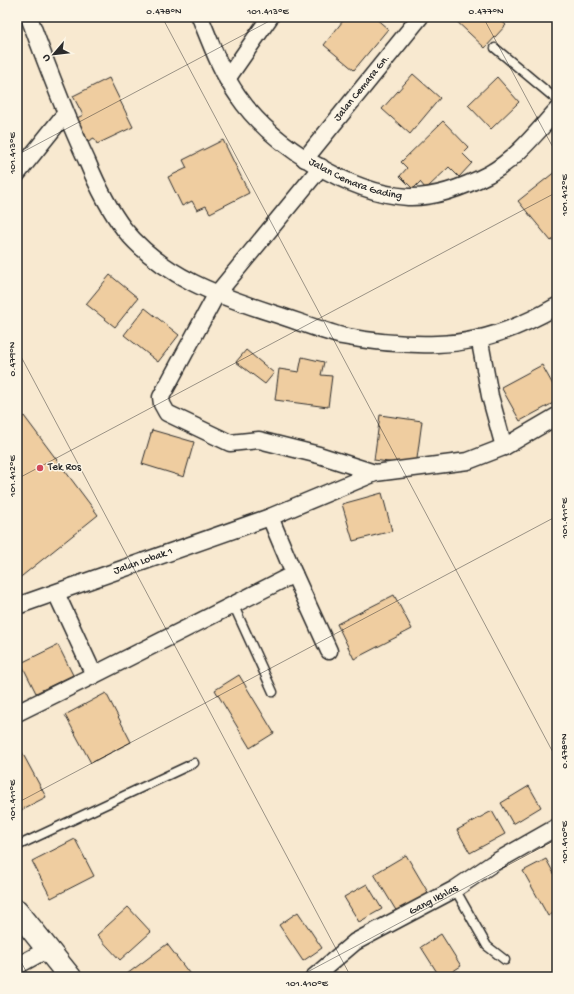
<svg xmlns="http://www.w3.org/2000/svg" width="574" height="994" font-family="'Gochi Hand',sans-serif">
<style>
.building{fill:#efcda0;stroke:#2b2b2b}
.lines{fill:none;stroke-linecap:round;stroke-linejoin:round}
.service-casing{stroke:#2b2b2b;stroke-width:11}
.minor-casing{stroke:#2b2b2b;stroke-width:19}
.secondary-casing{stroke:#2b2b2b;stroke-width:25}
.service{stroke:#fcf5e5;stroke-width:8}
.minor{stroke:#fcf5e5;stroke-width:16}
.secondary{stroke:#fcf5e5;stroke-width:22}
.ticks{fill:none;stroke:#2b2b2b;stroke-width:1;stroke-opacity:0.45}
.poi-dot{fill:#d1495b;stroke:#fcf5e5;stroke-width:1.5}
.labels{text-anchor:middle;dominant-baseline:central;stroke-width:3;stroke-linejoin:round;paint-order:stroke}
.street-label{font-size:11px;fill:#2b2b2b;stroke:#fcf5e5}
.poi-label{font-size:11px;fill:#2b2b2b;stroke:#fcf5e5;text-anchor:start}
.neatline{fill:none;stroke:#2b2b2b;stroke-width:1.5}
.ticks-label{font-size:10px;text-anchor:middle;fill:#2b2b2b}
</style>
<rect width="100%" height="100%" fill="#f8e9d0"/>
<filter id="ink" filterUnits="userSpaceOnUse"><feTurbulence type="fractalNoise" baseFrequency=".025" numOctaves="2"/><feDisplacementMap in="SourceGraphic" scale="8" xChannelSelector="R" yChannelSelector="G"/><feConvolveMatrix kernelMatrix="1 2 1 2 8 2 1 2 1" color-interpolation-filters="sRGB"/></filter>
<g filter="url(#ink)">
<g class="building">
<polygon points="346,17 374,17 388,29 354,70 324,45"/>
<polygon points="452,17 497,17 506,25 485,48"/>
<polygon points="413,74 440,98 410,134 382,109"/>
<polygon points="497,77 519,102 491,129 468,105"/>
<polygon points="109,78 133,127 97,144 94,138 88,141 77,118 83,115 73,96"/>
<polygon points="443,121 469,148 463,154 472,163 459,177 449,167 426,189 420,182 413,189 400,176 407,168 401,162"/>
<polygon points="223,140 249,193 210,213 206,206 197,210 192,201 182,206 168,177 187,168 183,160"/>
<polygon points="556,171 557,236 551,241 518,201"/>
<polygon points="110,275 138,298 115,327 86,304"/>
<polygon points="145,308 179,335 158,362 124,335"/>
<polygon points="246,350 274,373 265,384 236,362"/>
<polygon points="302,357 324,362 321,375 332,376 328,407 275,400 279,369 299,372"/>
<polygon points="542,365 557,392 557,401 520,421 501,387"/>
<polygon points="380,415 422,421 416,466 374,460"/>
<polygon points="24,416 98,515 17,580 17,420"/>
<polygon points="152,430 194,442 184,477 142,464"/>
<polygon points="382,493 392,531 353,541 342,504"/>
<polygon points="394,595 412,629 354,659 337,624"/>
<polygon points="58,645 73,675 36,693 21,663"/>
<polygon points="239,675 274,733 250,748 215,690"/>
<polygon points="106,693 131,742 91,763 65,715"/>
<polygon points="17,743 46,797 17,812"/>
<polygon points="529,786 541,807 513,824 501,803"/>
<polygon points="492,811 505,834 470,853 457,830"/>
<polygon points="75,839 94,876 51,898 32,861"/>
<polygon points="406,855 429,894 397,912 374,874"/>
<polygon points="546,859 557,879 557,911 548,916 523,871"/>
<polygon points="367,884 382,909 359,922 344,897"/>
<polygon points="128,907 151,932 120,960 97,935"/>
<polygon points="298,912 322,948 303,961 279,925"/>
<polygon points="441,934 461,966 444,977 440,977 421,947"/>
<polygon points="167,944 192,977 123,977"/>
</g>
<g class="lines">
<g class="service-casing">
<g id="service">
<polyline points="495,48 557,100"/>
<polyline points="233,604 273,692"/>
<polyline points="17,846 194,763"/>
<polyline points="455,889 487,946 505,960"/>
</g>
</g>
<g class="minor-casing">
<g id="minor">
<path d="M 29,17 C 47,66 65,114 87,161 C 97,185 108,208 124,229 C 163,277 219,296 275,314 C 297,321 320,330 342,336 C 373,342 405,345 437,344 C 479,343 521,327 557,306"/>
<path id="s1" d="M 200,17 C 211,44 221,72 238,96 C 271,145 349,193 408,197 C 436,198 464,187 489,174 C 516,159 536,133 557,110"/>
<polyline points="227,79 270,17"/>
<path id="s2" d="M 305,159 L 420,17"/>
<polyline points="321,167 216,295 161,397 162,404 167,413 230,443 259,440 319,455 375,473 468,461 504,447 557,416"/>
<polyline points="17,174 65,114"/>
<polyline points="482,338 480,342 490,396 504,447"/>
<polyline points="270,517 375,473"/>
<path id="s3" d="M 17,606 L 270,517 L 294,574 L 329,651"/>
<polyline points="94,675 294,574"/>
<polyline points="17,713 94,675 56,593"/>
<polyline points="17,966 48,949"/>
<path id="s4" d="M 314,977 L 355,942 L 455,889 L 492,864 L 557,827"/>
</g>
</g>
<g class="secondary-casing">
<polyline id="secondary" points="17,911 70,977"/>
</g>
<use href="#service" class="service"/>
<use href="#minor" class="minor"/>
<use href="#secondary" class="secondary"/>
</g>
</g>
<path class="ticks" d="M 162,17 L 557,760M 483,17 L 557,155M 17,155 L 277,17M 17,349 L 351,977M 17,479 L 557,192M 17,803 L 557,516M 17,954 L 29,977M 298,977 L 557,839"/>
<circle class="poi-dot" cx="40" cy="468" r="4"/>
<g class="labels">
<g class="street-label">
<text stroke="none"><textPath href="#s2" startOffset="91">Jalan Cemara Gn.</textPath></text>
<text stroke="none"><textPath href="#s1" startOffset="235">Jalan Cemara Gading</textPath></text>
<text stroke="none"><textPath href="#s3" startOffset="134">Jalan Lobak 1</textPath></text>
<text stroke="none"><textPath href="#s4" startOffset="143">Gang Ikhlas</textPath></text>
</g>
<g class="poi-label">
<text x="48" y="468">Tek Ros</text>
</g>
</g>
<rect width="574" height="994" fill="none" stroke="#fcf5e5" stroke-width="44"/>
<g transform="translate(54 54) rotate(242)" stroke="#fcf5e5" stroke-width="3" paint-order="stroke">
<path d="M0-3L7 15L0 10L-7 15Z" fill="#2b2b2b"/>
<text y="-6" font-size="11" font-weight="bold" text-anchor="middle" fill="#2b2b2b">U</text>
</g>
<rect x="22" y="22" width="530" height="950" class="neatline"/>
<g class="ticks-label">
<text x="164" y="14">0.478°N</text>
<text x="268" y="14">101.413°E</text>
<text x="486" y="14">0.477°N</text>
<text transform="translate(11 153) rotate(-90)" y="4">101.413°E</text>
<text transform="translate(563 195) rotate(-90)" y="4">101.412°E</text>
<text transform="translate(11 359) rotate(-90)" y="4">0.479°N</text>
<text transform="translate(11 476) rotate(-90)" y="4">101.412°E</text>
<text transform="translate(563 518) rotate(-90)" y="4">101.411°E</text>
<text transform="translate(563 751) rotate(-90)" y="4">0.478°N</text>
<text transform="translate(11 800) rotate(-90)" y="4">101.411°E</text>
<text transform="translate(563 842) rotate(-90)" y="4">101.410°E</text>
<text x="307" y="986">101.410°E</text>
</g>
</svg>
